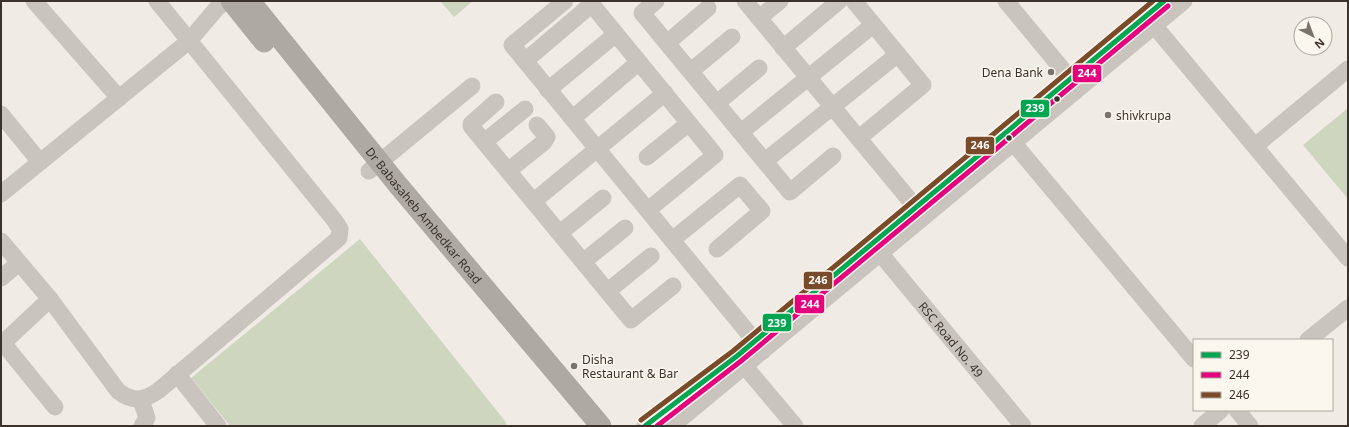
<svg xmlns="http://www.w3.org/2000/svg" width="1349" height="427" font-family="'Noto Sans',sans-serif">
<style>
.green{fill:#ced6bf}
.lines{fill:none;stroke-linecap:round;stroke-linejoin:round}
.minor{stroke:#c9c4be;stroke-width:17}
.major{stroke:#aea9a3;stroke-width:21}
.bus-1-casing{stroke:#fbf6ee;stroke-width:8}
.bus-2-casing{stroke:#fbf6ee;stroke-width:8}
.bus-3-casing{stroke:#fbf6ee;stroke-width:8}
.bus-1{stroke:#00a651;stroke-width:5}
.bus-2{stroke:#e5007d;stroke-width:5}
.bus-3{stroke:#7a4b2a;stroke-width:5}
.poi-dot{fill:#7a736c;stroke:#fbf6ee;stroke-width:1.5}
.bus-dot{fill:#3b322b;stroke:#fbf6ee;stroke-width:1.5}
.labels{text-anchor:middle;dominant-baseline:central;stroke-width:3;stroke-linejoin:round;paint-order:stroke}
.poi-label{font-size:12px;fill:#3b322b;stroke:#fbf6ee;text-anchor:start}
.street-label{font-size:12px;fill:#3b322b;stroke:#fbf6ee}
.line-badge{stroke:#fbf6ee;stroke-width:1.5}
.badge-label{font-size:11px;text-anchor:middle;font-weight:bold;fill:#fff}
</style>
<rect width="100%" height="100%" fill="#f0ece5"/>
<g class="green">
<polygon points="440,1 473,1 454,17"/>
<polygon points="1348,108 1348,199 1303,145"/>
<polygon points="360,239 505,421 507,426 230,426 191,378"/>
</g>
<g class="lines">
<g class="minor">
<polyline points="34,1 119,98"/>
<polyline points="565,1 512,45 763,351"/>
<polyline points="589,1 715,155 648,210"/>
<polyline points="656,1 642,13 790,192 833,156"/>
<polyline points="745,1 922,215"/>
<polyline points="854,1 923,85 859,138"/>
<polyline points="1006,1 1077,87"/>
<polyline points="1147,17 1348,258"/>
<polyline points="759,18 780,1"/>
<polyline points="667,43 708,8"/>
<polyline points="783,48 839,1"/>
<polyline points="525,61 592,4"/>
<polyline points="691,71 732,37"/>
<polyline points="548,90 616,34"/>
<polyline points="496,102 471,124 471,126 631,320 673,286"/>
<polyline points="717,103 759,68"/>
<polyline points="1,114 40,162"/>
<polyline points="573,118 639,62"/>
<polyline points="741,132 873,25"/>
<polyline points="1006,134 1194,359"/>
<polyline points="484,142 525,109"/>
<polyline points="1255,146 1348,69"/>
<polyline points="647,157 689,123"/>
<polyline points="765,161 898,54"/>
<polyline points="509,170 544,142 547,137 537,125"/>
<polyline points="369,171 472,86"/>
<polyline points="1,194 189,41 217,8 225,1"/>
<polyline points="534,201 665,93"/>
<polyline points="560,233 603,198"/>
<polyline points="672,240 740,185 762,211 717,249"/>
<path d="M 1,241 L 50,299 L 118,391 C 132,402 143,401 158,391 L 339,238 L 340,229 L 335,221 L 157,1"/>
<path id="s1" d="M 880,253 L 1023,426"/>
<polyline points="584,261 625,228"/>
<polyline points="1,278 19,263"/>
<polyline points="608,291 651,256"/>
<polyline points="50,299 3,343 55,407"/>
<polyline points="1308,340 1348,308"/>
<polyline points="737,357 795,426"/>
<polyline points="177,374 218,426"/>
<polyline points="141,400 147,418 142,426"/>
<polyline points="1237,410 1250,426"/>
<polyline points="645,426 737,356 1164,1"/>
<polyline points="672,426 1184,1"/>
<polyline points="1202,426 1221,410"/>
</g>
<g class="major">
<polyline points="231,1 264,42"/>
<path id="s2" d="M 250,1 L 398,185 L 601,426"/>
</g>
<g class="bus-1-casing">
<polyline id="bus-1" points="645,426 737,356 1164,1"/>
</g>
<g class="bus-2-casing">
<polyline id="bus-2" points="657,426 741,361 1168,6"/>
</g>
<g class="bus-3-casing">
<polyline id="bus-3" points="641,420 733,351 1153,1"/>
</g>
<use href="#bus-1" class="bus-1"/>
<use href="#bus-2" class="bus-2"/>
<use href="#bus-3" class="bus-3"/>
</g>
<g class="poi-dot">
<circle cx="1051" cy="72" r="4"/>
<circle cx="1108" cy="115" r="4"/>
<circle cx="574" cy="366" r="4"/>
</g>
<g class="bus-dot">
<circle cx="1057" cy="99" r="3.5"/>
<circle cx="1009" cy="138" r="3.5"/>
</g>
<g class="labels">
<g class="poi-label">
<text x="1043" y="72" text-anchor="end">Dena Bank</text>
<text x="1116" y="115">shivkrupa</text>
<text x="582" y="359">Disha<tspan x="582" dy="14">Restaurant &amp; Bar</tspan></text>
</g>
<g class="street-label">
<text stroke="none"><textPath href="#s2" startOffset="276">Dr Babasaheb Ambedkar Road</textPath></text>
<text stroke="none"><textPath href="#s1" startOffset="112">RSC Road No. 49</textPath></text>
</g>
</g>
<g class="line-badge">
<rect x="1072" y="64" width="30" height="19" rx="4" fill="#e5007d"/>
<rect x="1020" y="99" width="30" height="19" rx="4" fill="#00a651"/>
<rect x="965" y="136" width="30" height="19" rx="4" fill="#7a4b2a"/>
<rect x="803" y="271" width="30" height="19" rx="4" fill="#7a4b2a"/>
<rect x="794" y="294" width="31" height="20" rx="4" fill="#e5007d"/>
<rect x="762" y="313" width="30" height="19" rx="4" fill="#00a651"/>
</g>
<g class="badge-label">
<text x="1087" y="77">244</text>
<text x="1035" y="112">239</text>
<text x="980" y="149">246</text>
<text x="818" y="284">246</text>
<text x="810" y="308">244</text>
<text x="777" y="327">239</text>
</g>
<rect width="1349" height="427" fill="none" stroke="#3b322b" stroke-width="4"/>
<rect x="1193" y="339" width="140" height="72" fill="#fbf6ee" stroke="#aea8a0"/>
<rect x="1201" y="352" width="20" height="6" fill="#00a651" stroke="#aea8a0"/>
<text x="1229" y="359" font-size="12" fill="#3b322b">239</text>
<rect x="1201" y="372" width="20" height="6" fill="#e5007d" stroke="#aea8a0"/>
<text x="1229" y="379" font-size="12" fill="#3b322b">244</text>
<rect x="1201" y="392" width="20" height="6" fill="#7a4b2a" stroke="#aea8a0"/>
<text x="1229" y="399" font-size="12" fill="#3b322b">246</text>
<g transform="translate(1313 36) rotate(138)"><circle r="19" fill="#fbf6ee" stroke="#aea8a0"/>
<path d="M0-3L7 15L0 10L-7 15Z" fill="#7a736c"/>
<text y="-6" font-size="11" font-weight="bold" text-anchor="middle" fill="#3b322b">N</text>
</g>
</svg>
